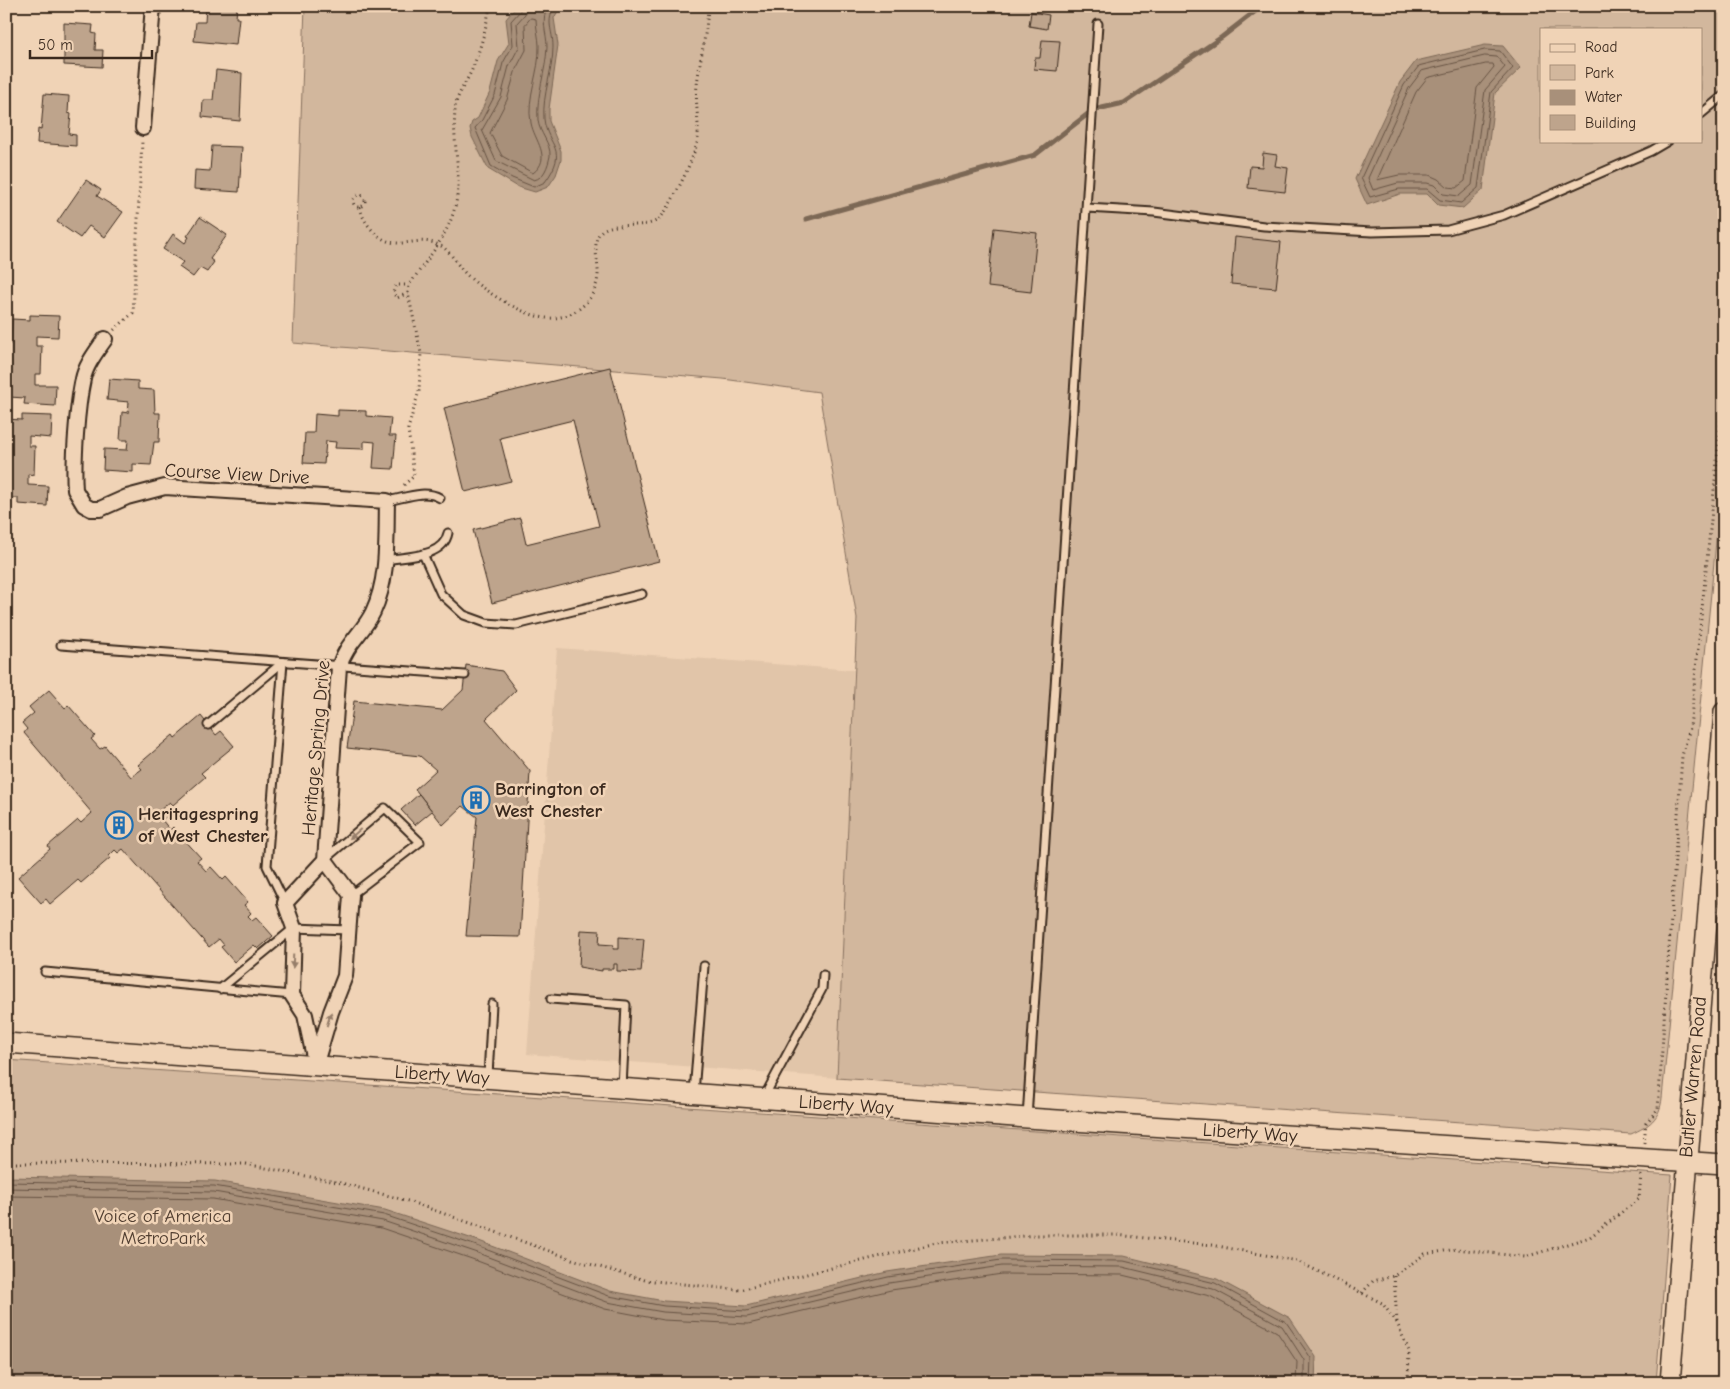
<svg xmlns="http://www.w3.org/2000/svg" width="1730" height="1389" font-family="'Comic Neue',sans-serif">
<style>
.built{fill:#e1c5a9}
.green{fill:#d2b79d;stroke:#86705e;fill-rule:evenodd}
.water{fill:#a8907a;stroke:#7c6755}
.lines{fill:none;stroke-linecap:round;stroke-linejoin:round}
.shore{stroke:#675343;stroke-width:1}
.stream{stroke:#7c6755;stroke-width:5}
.building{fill:#bea48c;stroke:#3b2a1e}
.service-casing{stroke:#3b2a1e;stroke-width:11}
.minor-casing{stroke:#3b2a1e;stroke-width:18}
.secondary-casing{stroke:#3b2a1e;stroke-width:22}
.path{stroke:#3b2a1e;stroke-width:3;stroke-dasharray:1 4;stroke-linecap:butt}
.service{stroke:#f0d3b6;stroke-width:7}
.minor{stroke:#f0d3b6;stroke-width:14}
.secondary{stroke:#f0d3b6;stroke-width:19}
.oneway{fill:#967e6a}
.labels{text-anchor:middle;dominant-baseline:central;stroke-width:5;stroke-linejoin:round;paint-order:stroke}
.street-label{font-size:19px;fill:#3b2a1e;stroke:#f0d3b6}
.poi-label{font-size:19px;font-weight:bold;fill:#3b2a1e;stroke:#f0d3b6;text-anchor:start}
.park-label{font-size:19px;fill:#523f31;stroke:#f0d3b6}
</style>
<rect width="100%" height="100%" fill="#f0d3b6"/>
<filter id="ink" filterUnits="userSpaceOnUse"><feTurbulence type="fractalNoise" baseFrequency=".02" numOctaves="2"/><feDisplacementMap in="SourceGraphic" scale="10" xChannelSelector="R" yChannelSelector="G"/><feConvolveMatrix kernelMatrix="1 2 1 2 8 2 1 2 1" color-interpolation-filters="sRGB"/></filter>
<g filter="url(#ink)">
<polygon class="built" points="557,648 854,670 837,1078 527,1054"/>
<g class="green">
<path d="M 305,6 L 1724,6 L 1724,459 L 1662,1098 C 1660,1119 1649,1126 1631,1134 L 837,1078 L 857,618 L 819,392 L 723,379 L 293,343 ZM 1541,29 L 1701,29 L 1701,141 L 1541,141 Z"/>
<polygon points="6,1060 1672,1175 1656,1383 6,1383"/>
</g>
<g class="water">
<polygon points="517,6 561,6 554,18 558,45 549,109 549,121 561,151 561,160 556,175 548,187 535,192 518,187 488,169 472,137 470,128 472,122 478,118 490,92 498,61 509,43 506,19"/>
<polygon points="1485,45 1503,46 1521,68 1495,93 1483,190 1463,208 1438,205 1427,194 1400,194 1367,205 1355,179 1400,82 1416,61"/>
<polygon points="6,1177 215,1181 385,1210 479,1241 610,1291 664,1301 746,1306 887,1272 1001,1255 1124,1256 1217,1279 1290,1318 1316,1357 1315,1383 6,1383"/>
</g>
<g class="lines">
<g class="shore">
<path d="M 521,6 L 520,11 L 511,21 L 513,45 L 503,63 L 495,95 L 482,120 L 475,128 L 491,166 L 512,178 L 534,187 L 545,182 C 570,148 547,147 544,119 C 542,94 553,71 553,47 C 553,29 545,23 555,6"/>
<path d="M 527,6 L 525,14 L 517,23 L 519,47 L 509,66 L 501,97 L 482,130 L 496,161 L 534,180 C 544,178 548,166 550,156 C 551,143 539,133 538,120 C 536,95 546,72 547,47 C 547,32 540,21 548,6"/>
<path d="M 531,18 L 536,19 C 536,28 539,38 539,46 C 540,72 526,97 531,123 C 534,140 553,158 533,173 L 502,156 L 490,133 L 507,100 L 516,69 L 526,50 L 525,25 Z"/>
<polygon points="1485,50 1500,51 1513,68 1491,92 1478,188 1461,203 1440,200 1427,189 1399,189 1370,197 1361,178 1404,85 1419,66"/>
<polygon points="1485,56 1497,57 1505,67 1485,90 1472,185 1459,196 1443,194 1434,185 1427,183 1398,183 1373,190 1368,178 1409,88 1422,71"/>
<polygon points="1486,64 1493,64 1494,67 1477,88 1465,181 1456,188 1447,187 1438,179 1429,175 1399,175 1377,180 1416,92 1427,78"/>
<polyline points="6,1182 214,1186 384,1215 477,1246 609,1296 664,1306 746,1311 888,1277 1001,1260 1124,1261 1215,1283 1286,1322 1311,1358 1310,1383"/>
<polyline points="6,1188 214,1192 383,1221 475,1252 607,1302 663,1312 747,1317 889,1283 1002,1266 1123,1267 1213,1289 1282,1326 1304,1360 1304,1383"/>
<polyline points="6,1196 213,1199 381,1228 472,1259 605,1309 663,1320 748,1324 891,1290 1002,1274 1122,1275 1210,1296 1277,1332 1297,1362 1296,1383"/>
</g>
<polyline class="stream" points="806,219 1035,155 1093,110 1124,103 1222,37 1262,6"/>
</g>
<g class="building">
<polygon points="206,6 237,6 236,18 239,18 236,45 194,41 196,22 205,22"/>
<polygon points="1031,12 1049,15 1047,29 1029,26"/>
<polygon points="64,23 93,25 92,33 96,34 95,50 103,50 102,67 64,65"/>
<polygon points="1042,40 1060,41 1057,71 1034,69 1035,58 1040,58"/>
<polygon points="216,70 242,73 240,121 202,117 203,100 213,100"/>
<polygon points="44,94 69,96 68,113 71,114 69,134 76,135 76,146 37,143 38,129 41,130"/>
<polygon points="212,146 242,147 239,192 194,189 195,170 210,171"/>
<polygon points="1263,153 1277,155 1275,166 1288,168 1285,192 1248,188 1250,166 1262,167"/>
<polygon points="86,180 101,190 97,196 123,212 105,237 89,226 80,238 57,222"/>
<polygon points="200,217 227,235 210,259 214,262 207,272 200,268 193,277 179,267 183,262 163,249 173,234 185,243 189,237 187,236"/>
<polygon points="994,228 1037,233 1031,292 988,287"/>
<polygon points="1235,237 1281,242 1276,288 1231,284"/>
<polygon points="30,315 59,316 58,337 36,336 36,346 42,346 41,374 35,374 35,385 56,385 55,406 24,404 25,398 9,397 10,372 6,372 6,343 11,344 12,319 30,320"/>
<polygon points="610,367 659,561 492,603 473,530 520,518 526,544 599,526 573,420 500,438 511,481 465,492 444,408"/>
<polygon points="109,379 138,381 138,389 154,390 155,413 160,413 159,442 154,442 151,465 133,464 133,472 103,470 104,449 127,450 128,440 120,440 122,412 128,413 129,402 107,400"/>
<polygon points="338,410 366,411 366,416 391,418 389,436 396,436 393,469 373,468 375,442 364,441 364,449 335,448 336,442 326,441 324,464 303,463 305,433 314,433 315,414 338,416"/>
<polygon points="22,415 52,416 51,438 29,436 29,446 35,446 34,475 28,474 28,485 48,486 47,506 18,504 18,498 6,498 6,419 22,420"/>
<polygon points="466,665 502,671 516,690 486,719 530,771 520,937 466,936 477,817 463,806 443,825 415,789 436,770 420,756 347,748 354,701 442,710 463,690"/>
<polygon points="49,690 65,708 68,705 95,736 91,739 100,749 105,746 131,777 142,769 138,765 173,735 175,738 201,716 216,735 221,731 234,746 201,773 205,777 173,805 170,802 160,810 166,817 162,820 170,830 173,827 201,858 197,861 206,871 211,867 223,880 226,877 248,902 244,905 251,913 248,916 252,920 256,917 273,936 258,949 254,945 234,962 221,947 224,945 219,939 209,947 123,849 118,853 115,850 109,856 110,858 81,883 78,880 50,904 46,899 41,903 18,877 50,849 48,846 78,820 81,823 92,813 24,733 27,729 22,723 34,713 29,707"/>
<polygon points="419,794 432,811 415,825 401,810"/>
<polygon points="581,930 600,931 599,944 614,945 613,949 619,949 619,937 644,939 641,972 617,971 617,964 614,964 614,969 602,969 602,971 579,967"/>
</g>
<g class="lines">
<g class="service-casing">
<g id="service">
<polyline points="1701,114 1724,95"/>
<polyline points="1087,208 1154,212 1264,226 1372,232 1448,230 1504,215 1651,151 1668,141"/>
<path d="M 387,501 C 405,498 424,489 440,498"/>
<polyline points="423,554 441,594 464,615 486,623 516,625 642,594"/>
<path d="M 386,560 C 407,556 443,558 448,533"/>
<polyline points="61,645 465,675"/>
<polyline points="283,662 267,866 285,903"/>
<polyline points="208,725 283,662"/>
<polyline points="326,858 385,808 420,842 351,895"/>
<polyline points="45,972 292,995"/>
<polyline points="220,989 294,928 348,930"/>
<polyline points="551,999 626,1005 622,1088"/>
<polyline points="488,1076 492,1004"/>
<polyline points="694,1093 704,966"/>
<polyline points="764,1097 822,989 823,975"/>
<polyline points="1027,1118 1098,24"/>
</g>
</g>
<g class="minor-casing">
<g id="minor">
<polyline points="143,128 153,6"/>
<path d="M 105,339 C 97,351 86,364 83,379 C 77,406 73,462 75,490 L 84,505 L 91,509 L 100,509 L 127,497 L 165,487 L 387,501 C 386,538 389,578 373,612 C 363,633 347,642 339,667 L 325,860 L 285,903 L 294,928 L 292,995 L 305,1015 L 316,1066"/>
<polyline points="316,1063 331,1012 345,976 351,895 325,860"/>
</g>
</g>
<g class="secondary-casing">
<g id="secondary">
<polyline points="6,1043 1027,1118 1724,1164"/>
<polyline points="1670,1383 1724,712"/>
</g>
</g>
<g class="path">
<circle cx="359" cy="201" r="6"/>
<path d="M 360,207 C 362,217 366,223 372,230 C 396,256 414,233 439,245 C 451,250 457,266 467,275 C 482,290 524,316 546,318 C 572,320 596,302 598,275 C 599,263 592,245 599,234 C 608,219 645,231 659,219 C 670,210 697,152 698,138 C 699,120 695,103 697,85 C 700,58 707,33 708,6"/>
<polyline points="408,293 397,298 393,293 396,285 409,285"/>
<polyline points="114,330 133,313 142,142"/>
<path d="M 404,485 L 414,476 L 408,429 L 419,391 L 421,353 L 408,293 L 409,285 C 435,248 460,223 458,176 C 457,152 452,127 456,103 C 459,92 466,82 471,72 C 480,51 486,28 490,6"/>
<polyline points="1716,1113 1719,1113 1718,1126"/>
<polyline points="1644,1143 1646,1123 1658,1109 1682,756 1690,728 1724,391"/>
<polyline points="6,1163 246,1164 341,1183 408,1201 572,1259 645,1280 740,1290 936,1243 1037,1235 1116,1235 1212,1245 1297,1261 1382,1303 1397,1323 1409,1351 1408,1383"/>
<polyline points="1394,1276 1397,1322"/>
<polyline points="1362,1293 1373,1281 1394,1276 1425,1254 1457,1249 1525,1257 1590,1237 1639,1199 1641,1174"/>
</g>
<use href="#service" class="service"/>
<use href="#minor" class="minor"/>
<use href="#secondary" class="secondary"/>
</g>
<defs><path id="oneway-solid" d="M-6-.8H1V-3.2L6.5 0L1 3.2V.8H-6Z" transform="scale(1.25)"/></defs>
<g class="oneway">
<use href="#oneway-solid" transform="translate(355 834) rotate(139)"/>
<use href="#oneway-solid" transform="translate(293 961) rotate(92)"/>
<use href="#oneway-solid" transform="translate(329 1019) rotate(-72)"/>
</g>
</g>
<defs>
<g id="building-ring" transform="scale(1.4375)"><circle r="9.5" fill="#f0d3b6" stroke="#1f6fb2" stroke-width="1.5"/><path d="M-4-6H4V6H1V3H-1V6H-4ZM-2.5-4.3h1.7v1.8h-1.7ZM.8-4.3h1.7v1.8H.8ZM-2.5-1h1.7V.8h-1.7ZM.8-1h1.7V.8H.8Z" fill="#1f6fb2"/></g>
</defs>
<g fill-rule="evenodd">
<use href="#building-ring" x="476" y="800"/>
<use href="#building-ring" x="119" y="825"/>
</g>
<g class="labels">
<g class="street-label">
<text transform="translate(237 474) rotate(3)">Course View Drive</text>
<text transform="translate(316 748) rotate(-85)">Heritage Spring Drive</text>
<text transform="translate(442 1075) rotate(4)">Liberty Way</text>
<text transform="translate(1693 1077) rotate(-85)">Butler Warren Road</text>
<text transform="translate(846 1105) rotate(4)">Liberty Way</text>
<text transform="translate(1250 1133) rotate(4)">Liberty Way</text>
</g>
<g class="poi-label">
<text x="495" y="789">Barrington of<tspan x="495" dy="22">West Chester</tspan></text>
<text x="138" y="814">Heritagespring<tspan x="138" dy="22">of West Chester</tspan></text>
</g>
<g class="park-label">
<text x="163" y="1216">Voice of America<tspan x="163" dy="22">MetroPark</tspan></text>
</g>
</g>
<rect width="1730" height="1389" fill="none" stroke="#f0d3b6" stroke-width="25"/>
<rect x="12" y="12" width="1705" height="1364" fill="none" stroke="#3b2a1e" stroke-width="2" filter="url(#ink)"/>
<rect x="1540" y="28" width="162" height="115" fill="#f0d3b6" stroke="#a88f79"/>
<rect x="1550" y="44" width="25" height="8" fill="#f0d3b6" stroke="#a88f79"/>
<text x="1585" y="52" font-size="15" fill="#3b2a1e">Road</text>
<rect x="1550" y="65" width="25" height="15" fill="#d2b79d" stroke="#a88f79"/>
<text x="1585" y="78" font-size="15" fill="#3b2a1e">Park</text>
<rect x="1550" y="90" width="25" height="15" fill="#a8907a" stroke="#a88f79"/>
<text x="1585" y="102" font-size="15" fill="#3b2a1e">Water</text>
<rect x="1550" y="115" width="25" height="15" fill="#bea48c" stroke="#a88f79"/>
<text x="1585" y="128" font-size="15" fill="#3b2a1e">Building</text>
<path d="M30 50v8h122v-8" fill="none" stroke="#3b2a1e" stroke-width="2.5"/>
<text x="38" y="50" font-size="15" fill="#3b2a1e" stroke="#f0d3b6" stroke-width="4" paint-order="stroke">50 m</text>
</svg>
